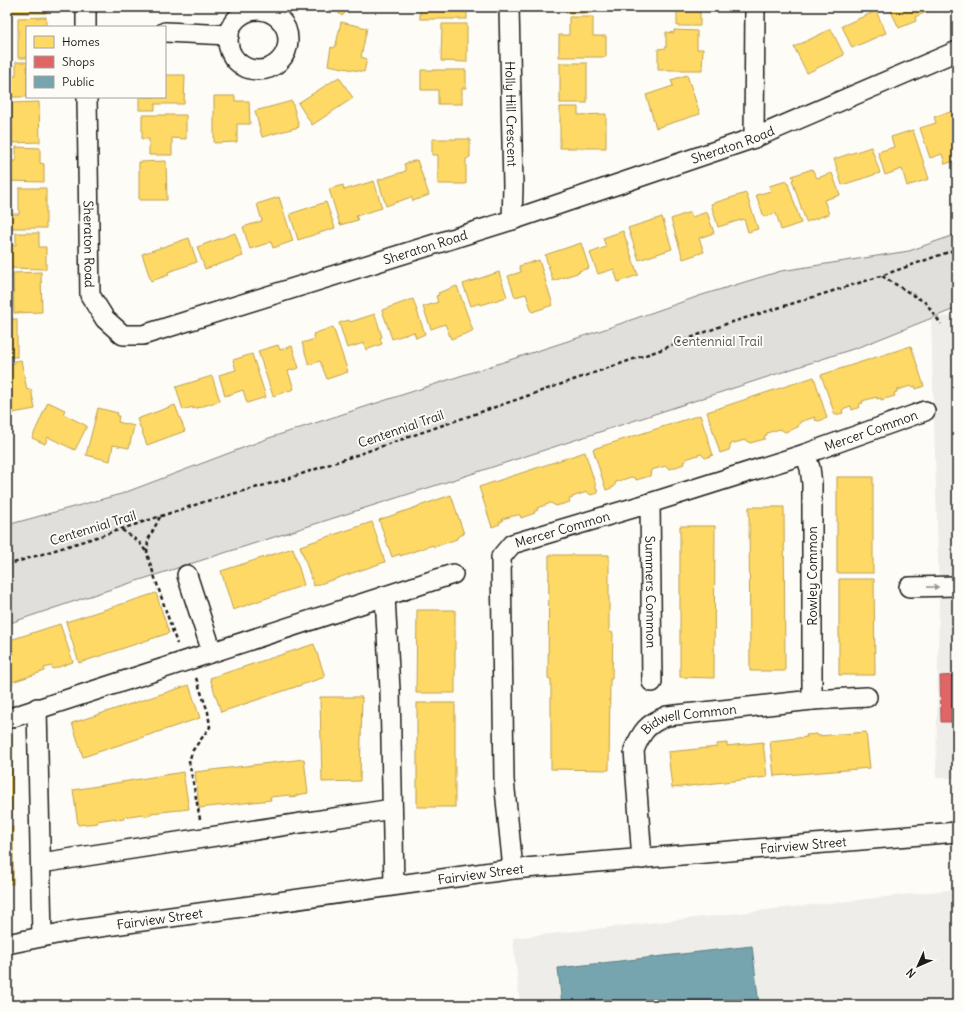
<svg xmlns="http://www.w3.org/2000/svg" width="964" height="1012" font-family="Delius,sans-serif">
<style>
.built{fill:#eeede9}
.green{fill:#e0dfdb;stroke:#7e7e7c}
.homes{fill:#ffd966;stroke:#bba050}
.shops{fill:#e06666;stroke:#a55050}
.public{fill:#76a5af;stroke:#5b7c83}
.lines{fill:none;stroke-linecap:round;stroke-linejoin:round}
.minor-casing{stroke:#1c1c1c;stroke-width:22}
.path{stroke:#1c1c1c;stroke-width:2.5;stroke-dasharray:4 3;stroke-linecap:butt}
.minor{stroke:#fdfcf7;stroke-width:19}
.oneway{fill:#989794}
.labels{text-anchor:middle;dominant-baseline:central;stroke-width:4;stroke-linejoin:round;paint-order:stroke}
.street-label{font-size:13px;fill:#1c1c1c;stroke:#fdfcf7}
.park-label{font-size:13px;fill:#575655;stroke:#fdfcf7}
</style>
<rect width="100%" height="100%" fill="#fdfcf7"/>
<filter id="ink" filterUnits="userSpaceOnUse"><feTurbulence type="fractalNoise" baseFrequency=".025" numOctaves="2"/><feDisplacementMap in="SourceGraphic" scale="8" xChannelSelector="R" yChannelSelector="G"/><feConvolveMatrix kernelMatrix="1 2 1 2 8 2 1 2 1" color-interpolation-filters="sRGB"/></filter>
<g filter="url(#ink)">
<g class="built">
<polygon points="957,316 957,778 936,778 939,595 931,317"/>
<polygon points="957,889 957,1005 520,1005 513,938"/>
</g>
<polygon class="green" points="957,234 957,308 862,346 459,478 96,594 7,624 7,525 121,494 269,438 605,329 702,295 781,271 909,251"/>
<g class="homes">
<polygon points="10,7 46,7 46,13 13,13 13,11 10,11"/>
<polygon points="332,7 351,7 342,16"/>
<rect x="420" y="7" width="47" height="12"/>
<rect x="566" y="7" width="26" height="6"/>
<polygon points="659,7 700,7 700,26 677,26 677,7"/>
<polygon points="889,7 938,7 915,17 916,21 899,28"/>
<polygon points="876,11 886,33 852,48 842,26"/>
<polygon points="46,17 46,27 27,27 27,58 18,58 18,18"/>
<polygon points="569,17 593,17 593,36 606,36 606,57 559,57 559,35 569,35"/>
<polygon points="341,22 367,28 361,57 367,59 364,72 328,65 331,47 334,48 336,45"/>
<polygon points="442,24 467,24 467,62 441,61"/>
<polygon points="831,29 844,55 807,73 794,47"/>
<polygon points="674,30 697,31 697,49 703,49 702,70 658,70 658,49 666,48 666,32 674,33"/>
<polygon points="16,62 27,62 27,97 7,97 7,76 16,76"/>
<rect x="560" y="63" width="27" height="40"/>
<polygon points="421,70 466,70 466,88 462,88 462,104 438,104 438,90 421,90"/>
<polygon points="165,75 185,75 184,104 155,104 155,110 139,110 139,97 165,97"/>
<polygon points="687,75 700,114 656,128 646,95 673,86 671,80"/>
<polygon points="339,77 353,98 312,125 298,103"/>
<polygon points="214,96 235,96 235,101 249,101 250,124 237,124 237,142 214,143"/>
<polygon points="292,101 299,127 262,137 255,111"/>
<polygon points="39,102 40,142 12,143 11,103"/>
<polygon points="560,107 578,107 578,115 606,114 606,148 560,148"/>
<polygon points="954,111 957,120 957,160 945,164 942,154 930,158 920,128 936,123 934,117"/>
<polygon points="142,115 186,115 186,139 172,138 172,155 149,155 149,139 142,139"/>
<polygon points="913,130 929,179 907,186 902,169 885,175 878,152 894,147 891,137"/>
<polygon points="432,139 470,139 470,157 466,159 466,184 438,184 438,155 432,155"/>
<polygon points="16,147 40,148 40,163 44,164 44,182 7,181 7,161 16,161"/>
<polygon points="871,147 880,173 842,185 834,159"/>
<polygon points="417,160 429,195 413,201 411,197 386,206 378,180 406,171 404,164"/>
<polygon points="166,161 167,200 139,200 139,162"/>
<polygon points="812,169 817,178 832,173 840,195 824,200 829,214 806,222 792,180 794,179 792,176"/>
<polygon points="374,181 382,208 356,216 358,220 340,225 329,189 343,185 344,190"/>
<polygon points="787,181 801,223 781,230 776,213 764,217 756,195 771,191 769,186"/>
<polygon points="19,188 46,188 46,228 7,228 7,214 19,214"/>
<polygon points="746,193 758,229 748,232 744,219 718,227 711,204"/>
<polygon points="279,197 293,241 273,248 271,242 250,249 243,227 262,221 257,204"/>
<polygon points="326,202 335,228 298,240 290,214"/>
<polygon points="690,212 692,217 707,212 714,233 699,238 704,252 683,259 671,219"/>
<polygon points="662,217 672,249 639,260 628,228"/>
<polygon points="623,231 638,275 618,282 614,269 598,274 590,253 606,247 603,238"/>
<polygon points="16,233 39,233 39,247 46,247 46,269 7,268 7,245 16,245"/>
<polygon points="235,233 243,256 205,269 197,247"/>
<polygon points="189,238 197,262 168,272 169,275 151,281 142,254"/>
<polygon points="581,243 589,268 579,271 580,272 553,281 545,255"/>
<polygon points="539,260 553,305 532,312 526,294 515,297 508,276 521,272 519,266"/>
<polygon points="41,272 42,312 14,313 13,273"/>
<polygon points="499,272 507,297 481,305 480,303 471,306 463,284"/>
<polygon points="457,286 473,331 451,339 445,324 431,329 423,307 438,302 436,296 439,295 438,293"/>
<polygon points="413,299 425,334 416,338 414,332 392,339 382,310"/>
<polygon points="375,314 382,337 380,338 382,344 366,350 364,343 347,348 339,323 349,320 350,322"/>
<rect x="7" y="319" width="10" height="38"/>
<polygon points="333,327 348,372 327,379 320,361 309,365 302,343 315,339 313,334"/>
<polygon points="278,345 280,350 292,346 299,368 288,371 294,389 273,396 258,351"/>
<polygon points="911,346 924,386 916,389 915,386 912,387 911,386 897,390 897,392 894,393 895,396 881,400 881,398 877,399 877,397 862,401 863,403 859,404 860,407 852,410 851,406 845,408 842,410 843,413 835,415 821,375"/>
<polygon points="252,354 266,397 247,403 243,390 225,396 219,375 236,370 233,360"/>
<polygon points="21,360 27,390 31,389 35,409 7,414 7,365 15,363 14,361"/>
<polygon points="212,376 220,401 193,409 193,407 183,410 176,387"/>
<polygon points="814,377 827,418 819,421 815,420 815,417 800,422 798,427 785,432 780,429 767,433 767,435 764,436 765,439 750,443 745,440 731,444 729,450 720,453 707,412"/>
<polygon points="48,402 65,410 63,414 87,426 75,450 48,437 45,444 32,438"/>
<polygon points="175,405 185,431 147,445 137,419"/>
<polygon points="98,408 118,413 117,416 119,416 118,422 134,426 129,448 113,445 110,461 86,455"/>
<polygon points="700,415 713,455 705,458 701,454 686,459 686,461 683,462 684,464 670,469 666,466 651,470 650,476 636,480 635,478 631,477 616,482 614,487 606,490 593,449"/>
<polygon points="585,452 598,493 591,495 587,492 572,497 573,498 569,499 570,502 556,506 551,503 537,508 538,510 534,511 535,513 521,518 520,515 517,515 502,519 503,521 499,522 500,524 492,527 479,487"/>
<rect x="837" y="477" width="36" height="96"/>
<polygon points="451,495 464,534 457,537 457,539 434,547 433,545 400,556 400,554 392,557 379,520"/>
<polygon points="749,507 784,507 785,671 750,671"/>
<polygon points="372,522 385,562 314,586 300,546"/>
<polygon points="680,526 715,526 714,678 680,677"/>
<polygon points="293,548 304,585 233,610 221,571"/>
<polygon points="549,555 609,555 609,632 613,633 612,679 610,679 609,770 551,769 551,679 548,679"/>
<polygon points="839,579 874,579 875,675 839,675"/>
<polygon points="156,593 169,633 79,663 66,622"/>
<polygon points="417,610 455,610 455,693 416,693"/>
<polygon points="60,624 73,662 53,669 52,666 44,668 45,671 12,682 13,684 7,685 7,641"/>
<polygon points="314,644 325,677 221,712 210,678"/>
<polygon points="189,685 200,718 83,757 72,723"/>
<polygon points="320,697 362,697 360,781 322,782"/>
<rect x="417" y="703" width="38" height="104"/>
<polygon points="866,732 870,768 774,776 770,741 807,737 806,735 817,734 818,736"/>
<rect x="7" y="735" width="5" height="84"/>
<polygon points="763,742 767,777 672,788 668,752 717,747 717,744 727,743 727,746"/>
<polygon points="304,759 308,793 297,795 297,796 290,797 290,795 270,797 271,800 199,808 195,772"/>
<polygon points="183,772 189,809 151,813 151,815 143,816 142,814 124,817 124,819 116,820 116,818 97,821 98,823 78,825 73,790"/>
<rect x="7" y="827" width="6" height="57"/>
</g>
<polygon class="shops" points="957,675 957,722 941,722 940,676"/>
<polygon class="public" points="752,946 759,1005 562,1005 558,968"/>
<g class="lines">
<g class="minor-casing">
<g id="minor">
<polyline points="86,7 86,27"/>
<path id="s1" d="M 509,7 L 513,187 L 512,220"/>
<circle cx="258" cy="40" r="30"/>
<polyline points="165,32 229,35"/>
<path id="s2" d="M 87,97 L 90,295 L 105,319 L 123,335 L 143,335 L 512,220 L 754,138 L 957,51"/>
<polyline points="754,138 755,7"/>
<polyline points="805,454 810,468 812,484 812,700"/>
<path id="s3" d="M 650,503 L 652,682"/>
<polyline points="187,575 212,652"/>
<polyline points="909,587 957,586"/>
<polyline points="385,596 390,690 394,885"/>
<polyline points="37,708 42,936"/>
<polyline points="7,719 453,574"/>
<path id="s4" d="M 642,859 L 634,750 C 642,731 647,724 667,716 L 812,700 L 867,697"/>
<polyline points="41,863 392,809"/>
<path id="s5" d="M 513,869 L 504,780 L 501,557 L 512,544 L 650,503 L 805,454 L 925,411"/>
<path id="s6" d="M 7,944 L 71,931 L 513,869 L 957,832"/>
</g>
</g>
<g class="path">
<polyline points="882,276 926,303 941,324"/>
<polyline points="160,517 148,540 147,554 177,644"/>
<polyline points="122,530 139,542 147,553"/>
<polyline points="7,565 100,536 207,501 287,479 660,350 726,324 875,278 957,249"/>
<polyline points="196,678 208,712 210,727 193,750 189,761 200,819"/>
</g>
<use href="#minor" class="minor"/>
</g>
<defs><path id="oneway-solid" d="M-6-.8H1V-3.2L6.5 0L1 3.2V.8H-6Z"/></defs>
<use class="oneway" href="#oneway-solid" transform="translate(933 587) rotate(-1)"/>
</g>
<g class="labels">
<g class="street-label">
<text stroke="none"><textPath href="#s1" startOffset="107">Holly Hill Crescent</textPath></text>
<text stroke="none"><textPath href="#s2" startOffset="890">Sheraton Road</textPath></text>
<text stroke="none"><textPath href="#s2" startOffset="147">Sheraton Road</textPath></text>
<text stroke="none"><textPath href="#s2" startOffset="566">Sheraton Road</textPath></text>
<text transform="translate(401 429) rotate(-19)">Centennial Trail</text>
<text stroke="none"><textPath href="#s5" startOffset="706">Mercer Common</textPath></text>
<text transform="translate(93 528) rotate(-17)">Centennial Trail</text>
<text stroke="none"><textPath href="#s5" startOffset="382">Mercer Common</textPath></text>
<text transform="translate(812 576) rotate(-90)">Rowley Common</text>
<text stroke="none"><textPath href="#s3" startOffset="89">Summers Common</textPath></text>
<text stroke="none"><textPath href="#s4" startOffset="179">Bidwell Common</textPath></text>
<text stroke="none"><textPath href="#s6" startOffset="803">Fairview Street</textPath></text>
<text stroke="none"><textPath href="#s6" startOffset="479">Fairview Street</textPath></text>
<text stroke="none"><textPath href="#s6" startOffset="155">Fairview Street</textPath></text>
</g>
<g class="park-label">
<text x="718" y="341">Centennial Trail</text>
</g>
</g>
<rect width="964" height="1012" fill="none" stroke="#fdfcf7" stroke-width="24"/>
<rect x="12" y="12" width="940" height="988" fill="none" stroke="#1c1c1c" stroke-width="1.5" filter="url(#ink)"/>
<rect x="26" y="26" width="140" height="72" fill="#fdfcf7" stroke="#a3a29f"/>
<rect x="34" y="36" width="20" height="12" fill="#ffd966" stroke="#a3a29f"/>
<text x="62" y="46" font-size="12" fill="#1c1c1c">Homes</text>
<rect x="34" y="56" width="20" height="12" fill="#e06666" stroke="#a3a29f"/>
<text x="62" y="66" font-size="12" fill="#1c1c1c">Shops</text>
<rect x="34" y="76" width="20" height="12" fill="#76a5af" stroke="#a3a29f"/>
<text x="62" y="86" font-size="12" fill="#1c1c1c">Public</text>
<g transform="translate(918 966) rotate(225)" stroke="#fdfcf7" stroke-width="3" paint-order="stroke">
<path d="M0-3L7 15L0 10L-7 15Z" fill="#1c1c1c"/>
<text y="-6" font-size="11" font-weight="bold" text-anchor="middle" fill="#1c1c1c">N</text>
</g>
</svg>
